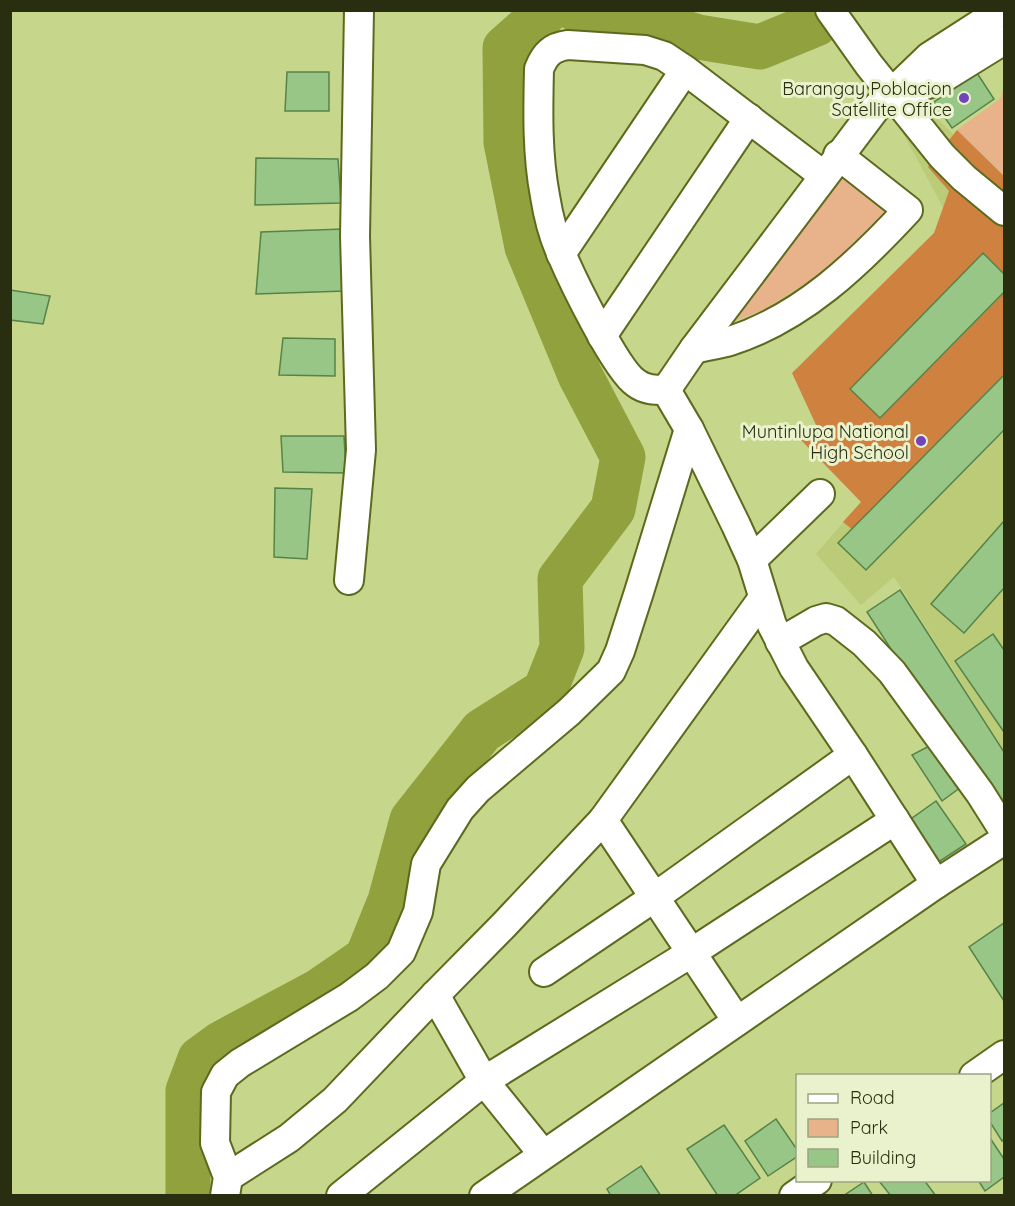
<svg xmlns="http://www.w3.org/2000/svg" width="1015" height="1206" font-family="Quicksand,sans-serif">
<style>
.built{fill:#bbcb78}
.green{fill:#e8b38b}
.forest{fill:#cf8140}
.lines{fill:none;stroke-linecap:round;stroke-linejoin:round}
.river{stroke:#90a13e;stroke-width:45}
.building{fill:#97c687;stroke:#578348;stroke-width:1.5}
.minor-casing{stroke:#5d6a1e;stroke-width:32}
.minor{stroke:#fff;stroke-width:28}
.poi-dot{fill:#7343ba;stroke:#e9f2cd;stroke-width:2}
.labels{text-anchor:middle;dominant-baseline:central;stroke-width:6;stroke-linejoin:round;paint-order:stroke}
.poi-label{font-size:18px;fill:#292e10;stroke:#e9f2cd;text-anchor:end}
</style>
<rect width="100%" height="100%" fill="#c6d68a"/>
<polygon class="built" points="923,105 1004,183 1004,750 894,577 861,605 816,554 861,502 958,235 898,124"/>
<g class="green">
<polygon points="1004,85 1004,176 957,130 1001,98"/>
<polygon points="839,174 887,212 823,272 764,310 726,324"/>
</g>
<polygon class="forest" points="957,130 1004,176 1004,387 860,536 843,522 861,502 799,438 817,427 792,373 934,233 949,191 928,167"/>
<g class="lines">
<g class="river">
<polyline points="577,10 631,16 698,37 760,47 816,24"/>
<polyline points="188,1196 188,1091 200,1059 222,1043 319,991 367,958 390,901 412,820 482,731 545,691 562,648 560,579 613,509 623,457 580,375 527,247 506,142 505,48 548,10"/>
</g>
</g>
<g class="building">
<polygon points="287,72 329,72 329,111 285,111"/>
<polygon points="977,73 994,99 952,128 934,102"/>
<polygon points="256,158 338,159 341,203 255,205"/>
<polygon points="343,229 345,291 256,294 261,232"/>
<polygon points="983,253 1004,274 1004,292 880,418 850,389"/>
<polygon points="10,290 50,296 43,324 10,320"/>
<polygon points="283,338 335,339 335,376 279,375"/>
<polygon points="1004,375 1004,430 866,570 838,543"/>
<polygon points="281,436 344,436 346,473 283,472"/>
<polygon points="275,488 312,489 307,559 274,557"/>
<polygon points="1004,521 1004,588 964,633 931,604"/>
<polygon points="900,590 1004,752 1004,824 867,612"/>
<polygon points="993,634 1004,650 1004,732 955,661"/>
<polygon points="933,744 961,787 942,801 912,755"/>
<polygon points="936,801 966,844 937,863 908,821"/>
<polygon points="1004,923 1004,1001 969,947"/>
<polygon points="1004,1103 1004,1139 1002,1141 990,1122 990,1113"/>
<polygon points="776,1119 798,1151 798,1156 768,1176 745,1141"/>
<polygon points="724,1125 760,1178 734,1196 718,1196 687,1149"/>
<polygon points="990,1138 1004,1159 1004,1177 985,1191 978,1180 990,1180"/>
<polygon points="641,1166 661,1196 611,1196 607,1189"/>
<polygon points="924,1180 936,1196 891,1196 879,1181"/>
<polygon points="864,1182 873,1196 843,1196"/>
</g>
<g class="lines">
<g class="minor-casing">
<g id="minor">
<polyline points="830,10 869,65 942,156 964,178 1004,211"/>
<polyline points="895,98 909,91 941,79 1004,40"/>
<polyline points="561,254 685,70"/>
<polyline points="602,336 749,118"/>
<path d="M 694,349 C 706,346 719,344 730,341 C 802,318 858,264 908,210 L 838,155"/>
<path d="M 666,390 C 655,390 645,390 636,383 C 616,370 572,279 561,253 C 553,235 548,215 545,196 C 537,154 538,111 539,69 C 545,54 552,47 568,45 L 645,50 L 664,56 L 685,70 L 823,175"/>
<polyline points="666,390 689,429 736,525 752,560 772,625 794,668 853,755 936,884"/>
<polyline points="666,390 694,349 875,109 929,57 1002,10"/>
<polyline points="752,560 820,494"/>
<polyline points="349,580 361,450 355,236 359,10"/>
<polyline points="780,642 816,621 826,618 836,621 864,643 892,672 980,793 1004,831"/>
<polyline points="603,820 737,1021"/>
<polyline points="544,972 655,897 853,755"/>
<polyline points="435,995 484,1081 543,1154"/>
<polyline points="974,1076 1004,1055"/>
<polyline points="228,1177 289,1138 335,1100 435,995 504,925 603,820 763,598"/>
<polyline points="225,1196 228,1177 215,1143 216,1092 225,1075 240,1063 349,997 377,976 401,952 418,912 426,864 460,809 478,789 569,712 611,671 620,651 639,592 689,429"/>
<polyline points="341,1196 484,1081 691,953 895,820"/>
<polyline points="484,1196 936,884 1004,840"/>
<polyline points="794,1196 817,1180"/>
</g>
</g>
<use href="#minor" class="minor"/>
</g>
<g class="poi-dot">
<circle cx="964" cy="98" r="6"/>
<circle cx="921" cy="441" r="6"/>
</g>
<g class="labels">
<g class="poi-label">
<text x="952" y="88">Barangay Poblacion<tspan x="952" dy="21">Satellite Office</tspan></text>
<text x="909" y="431">Muntinlupa National<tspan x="909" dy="21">High School</tspan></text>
</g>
</g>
<rect width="1015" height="1206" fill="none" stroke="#292e10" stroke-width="24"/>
<rect x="796" y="1074" width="195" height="108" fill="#e9f2cd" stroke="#9ca481" stroke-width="1.5"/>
<rect x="808" y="1094" width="30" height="9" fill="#ffffff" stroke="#9ca481" stroke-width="1.5"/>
<text x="850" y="1104" font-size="18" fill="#292e10">Road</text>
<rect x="808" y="1119" width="30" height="18" fill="#e8b38b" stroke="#9ca481" stroke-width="1.5"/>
<text x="850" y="1134" font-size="18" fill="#292e10">Park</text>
<rect x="808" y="1149" width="30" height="18" fill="#97c687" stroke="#9ca481" stroke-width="1.5"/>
<text x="850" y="1164" font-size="18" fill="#292e10">Building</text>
</svg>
